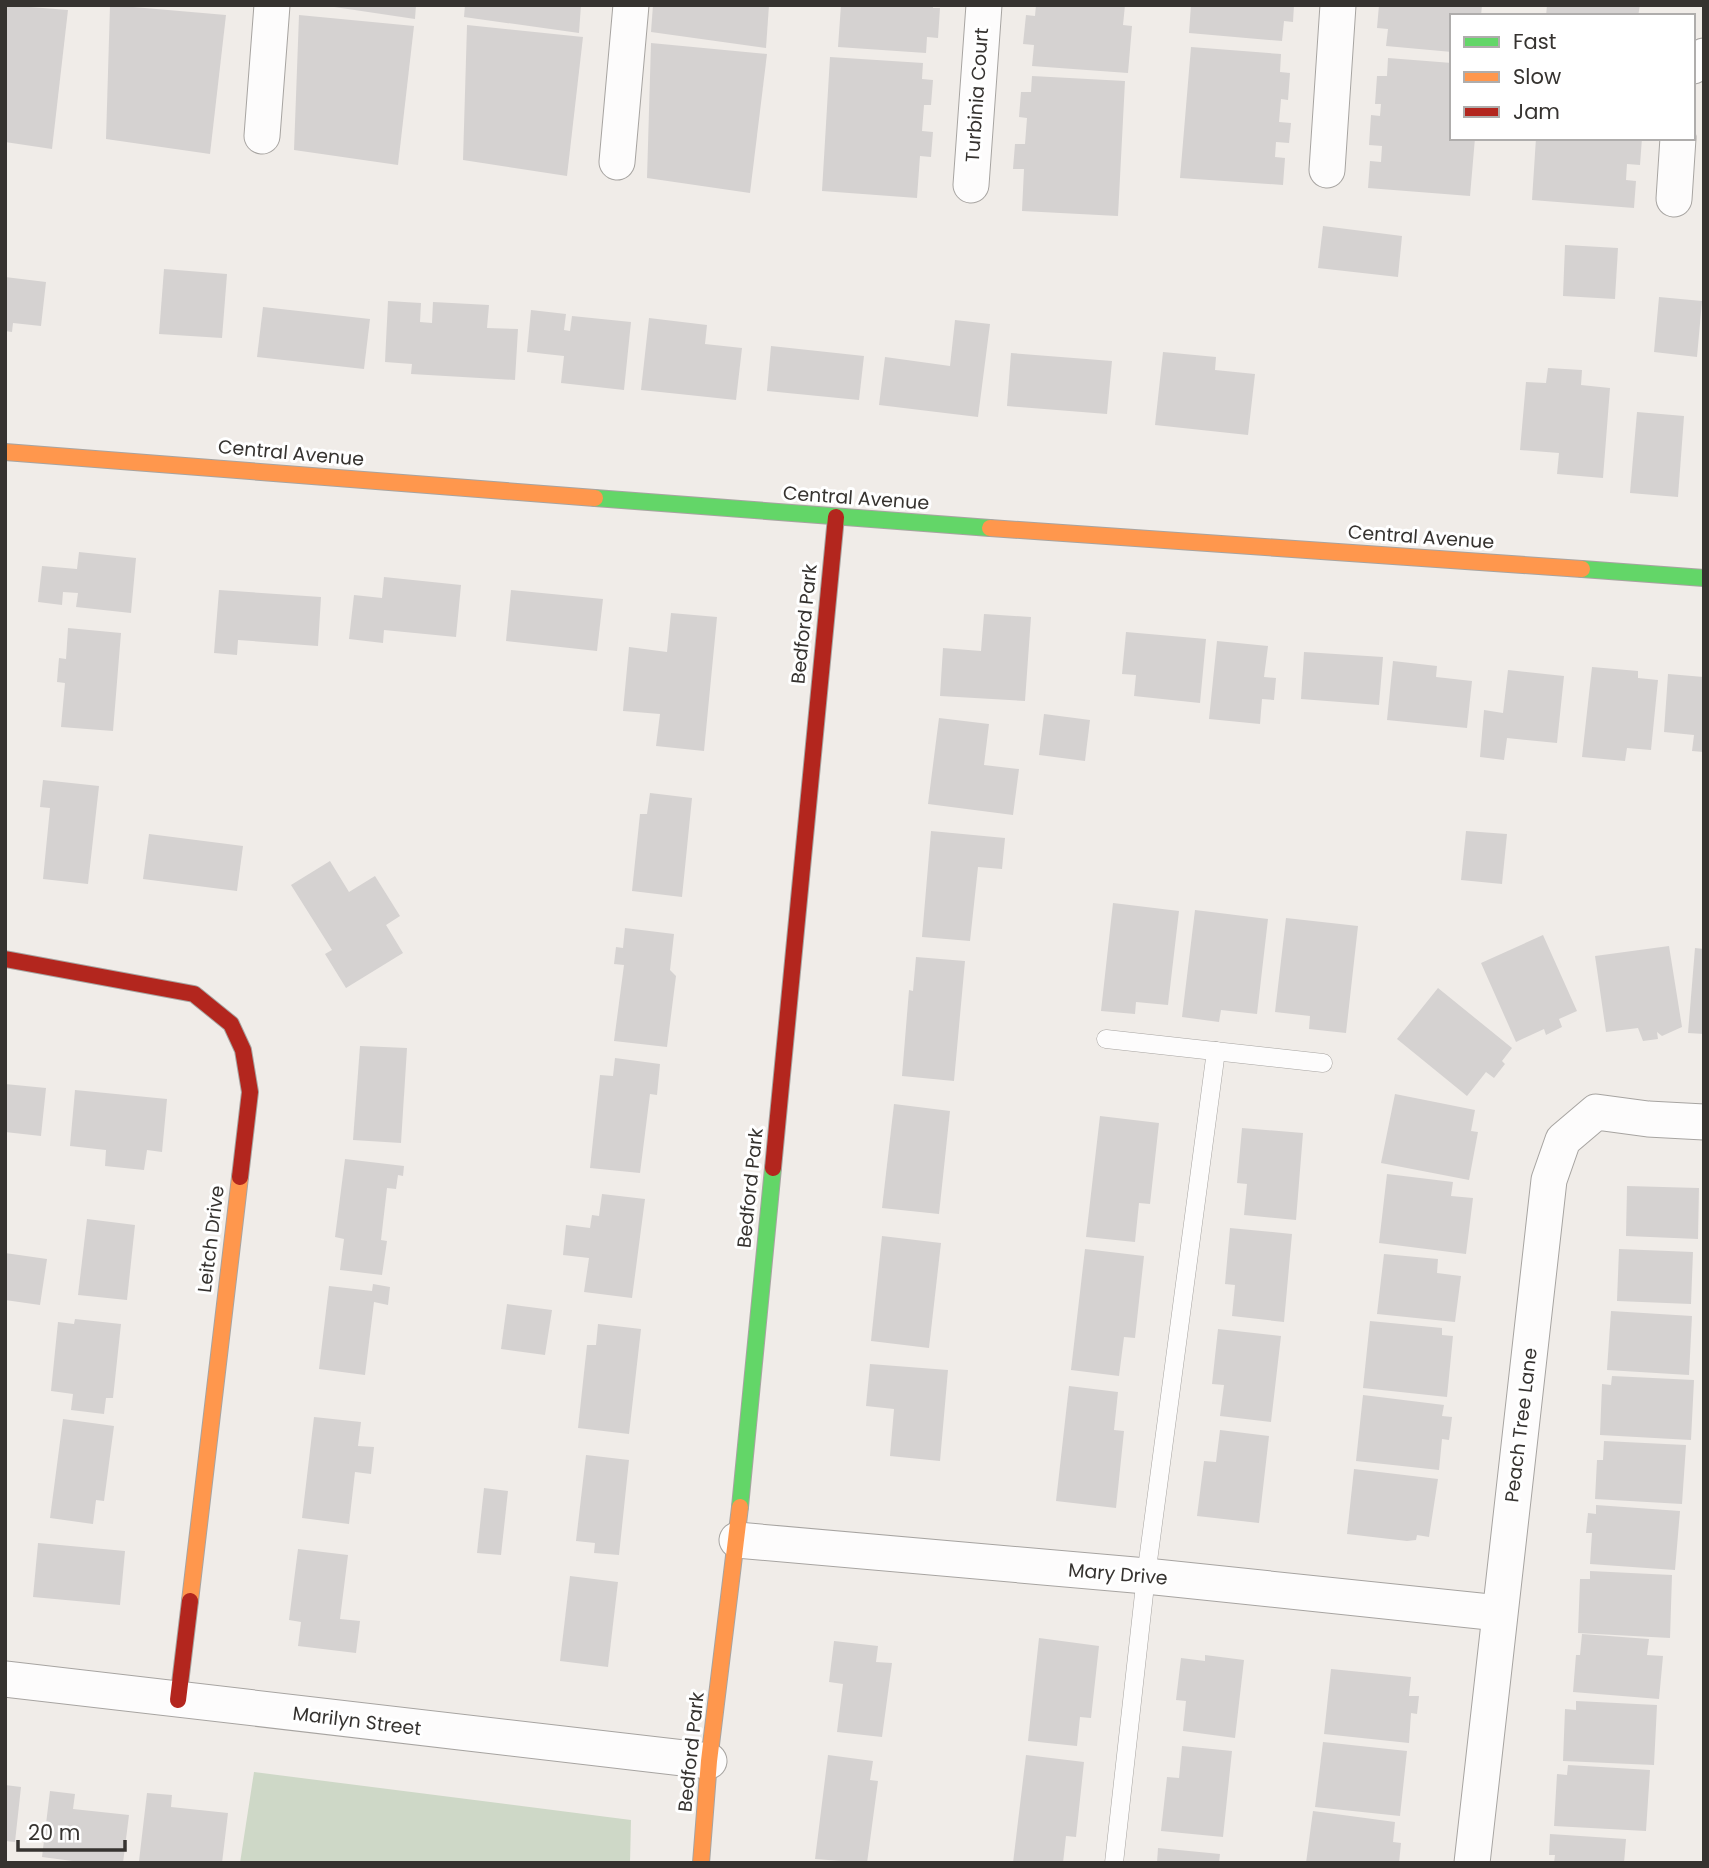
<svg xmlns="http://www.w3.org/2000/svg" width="1709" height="1868" font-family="Poppins,sans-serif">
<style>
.green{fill:#ced8c7}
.building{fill:#d5d2d1}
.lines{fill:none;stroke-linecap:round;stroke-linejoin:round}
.lane-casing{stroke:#a7a4a1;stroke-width:19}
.street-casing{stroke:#a7a4a1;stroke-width:37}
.fast-casing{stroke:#a7a4a1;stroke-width:18}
.slow-casing{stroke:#a7a4a1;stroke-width:18}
.jam-casing{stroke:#a7a4a1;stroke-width:18}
.lane{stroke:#fdfcfc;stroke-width:18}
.street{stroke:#fdfcfc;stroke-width:35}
.fast{stroke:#63d668;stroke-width:16}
.slow{stroke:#ff974d;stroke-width:16}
.jam{stroke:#b3261e;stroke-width:16}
.labels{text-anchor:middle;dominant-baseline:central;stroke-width:6;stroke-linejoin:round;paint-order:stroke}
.street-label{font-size:19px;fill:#363330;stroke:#fff}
</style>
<rect width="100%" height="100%" fill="#f0ece8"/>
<polygon class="green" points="254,1772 631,1820 630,1863 240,1863"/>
<g class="building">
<polygon points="5,5 68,10 52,149 5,142"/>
<polygon points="110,5 226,15 210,154 106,139"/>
<polygon points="321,5 416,5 415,19"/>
<polygon points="465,5 581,5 579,33 464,17"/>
<polygon points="653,5 769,5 766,48 651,32"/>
<polygon points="841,5 933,5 933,8 940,8 938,38 927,37 926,53 838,47"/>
<polygon points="1036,5 1125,5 1123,25 1132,26 1128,73 1032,66 1034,45 1023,44 1026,15 1035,16"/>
<polygon points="1191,5 1294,5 1293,22 1284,21 1282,41 1189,33"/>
<polygon points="1379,5 1482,5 1481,16 1452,16 1452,52 1386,46 1388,29 1377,28"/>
<polygon points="1547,5 1640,5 1638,16 1546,16"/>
<polygon points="299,15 414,26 398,165 294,150"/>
<polygon points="467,25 583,37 567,176 463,160"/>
<polygon points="651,43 767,54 750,193 647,178"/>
<polygon points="1191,47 1281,54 1280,72 1290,73 1288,100 1281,99 1279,122 1291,123 1289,143 1276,142 1275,157 1285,158 1283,185 1180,178"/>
<polygon points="830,57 923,63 922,79 933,80 931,105 924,105 922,131 933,132 931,157 920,156 917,198 822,191"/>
<polygon points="1388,58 1452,63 1452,138 1475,138 1470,196 1368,188 1370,161 1381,162 1382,146 1369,145 1371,115 1380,116 1381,104 1375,104 1377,76 1387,76"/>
<polygon points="1032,76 1125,81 1118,216 1022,211 1024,169 1013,169 1015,144 1025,144 1027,118 1019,117 1021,92 1031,92"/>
<polygon points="1536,138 1642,138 1640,165 1627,164 1626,180 1636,181 1634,208 1532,200"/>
<polygon points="1323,226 1402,236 1398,277 1318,268"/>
<polygon points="1565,245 1618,248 1615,299 1563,296"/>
<polygon points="164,269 227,274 222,338 159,334"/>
<polygon points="5,277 46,282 41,326 13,323 12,332 5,331"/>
<polygon points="1659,297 1702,301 1697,357 1654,352"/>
<polygon points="388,301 421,303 420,322 432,323 433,302 489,305 487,328 518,329 515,380 411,374 412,364 385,362"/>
<polygon points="263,307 370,319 364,369 257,357"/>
<polygon points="531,310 566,314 564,330 570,331 572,316 631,322 624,390 561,383 564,356 527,352"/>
<polygon points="649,318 707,325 705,344 742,348 736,400 641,390"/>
<polygon points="955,320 990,324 978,417 879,405 885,357 950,366"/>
<polygon points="771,346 864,356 859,400 767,391"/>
<polygon points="1163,352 1216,357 1215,370 1255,374 1248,435 1155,425"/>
<polygon points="1011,353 1112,361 1107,414 1007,406"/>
<polygon points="1548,368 1582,370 1581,385 1610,388 1603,478 1557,474 1559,453 1520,450 1526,382 1546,383"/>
<polygon points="1637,412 1684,416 1678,497 1630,493"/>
<polygon points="79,552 136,558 131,613 76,607 78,593 63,592 62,605 38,602 42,566 77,569"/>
<polygon points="384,577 461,585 456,637 384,630 383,643 349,639 354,595 382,598"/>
<polygon points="219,590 321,597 318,646 238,640 237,655 214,653"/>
<polygon points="511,590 603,599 597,651 506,641"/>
<polygon points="671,613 717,617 704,751 656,746 660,714 623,711 629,647 667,652"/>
<polygon points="984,614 1031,617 1025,701 940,696 943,648 981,651"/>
<polygon points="68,628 121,633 113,731 61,727 65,683 57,682 59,658 66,659"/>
<polygon points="1126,632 1206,639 1200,703 1134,696 1136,675 1122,674"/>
<polygon points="1217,641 1268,646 1264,677 1276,678 1274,700 1262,699 1260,724 1209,719"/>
<polygon points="1304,652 1383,657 1379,705 1301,699"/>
<polygon points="1393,661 1437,666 1436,677 1472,681 1467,728 1387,720"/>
<polygon points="1592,667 1638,671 1638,678 1658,680 1651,750 1627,748 1625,761 1582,757"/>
<polygon points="1508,670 1564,676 1557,743 1507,738 1504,760 1480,757 1484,710 1503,713"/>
<polygon points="1668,674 1704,677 1704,752 1692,751 1694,735 1664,732"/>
<polygon points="1044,714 1090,720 1085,761 1039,755"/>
<polygon points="939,718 989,724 984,765 1019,769 1013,815 928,804"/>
<polygon points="43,780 99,786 88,884 43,879 50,808 40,807"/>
<polygon points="650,793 692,798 682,897 632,891 640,814 647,814"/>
<polygon points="931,831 1005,838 1002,869 978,867 970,941 922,937"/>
<polygon points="1466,831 1507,834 1502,884 1461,880"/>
<polygon points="149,834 243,846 237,891 143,879"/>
<polygon points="330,861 349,892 375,876 400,916 386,925 403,953 346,988 325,954 332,950 291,885"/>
<polygon points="1113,903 1179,911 1168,1005 1136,1002 1135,1014 1101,1011"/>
<polygon points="1195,910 1268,919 1257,1014 1221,1010 1219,1022 1182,1017"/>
<polygon points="1286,918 1358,926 1346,1033 1309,1029 1310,1016 1275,1012"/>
<polygon points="625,928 674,934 670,970 676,976 667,1047 614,1041 624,965 614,964 616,947 623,948"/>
<polygon points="1543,935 1577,1011 1559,1019 1562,1027 1546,1035 1544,1029 1516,1042 1481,963"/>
<polygon points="1669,946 1682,1027 1662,1036 1657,1032 1658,1039 1643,1041 1638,1028 1606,1032 1595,956"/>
<polygon points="1695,948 1704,949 1704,1034 1688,1033"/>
<polygon points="916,957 965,961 954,1081 902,1076 909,990 913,991"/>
<polygon points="1438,988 1512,1048 1502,1061 1505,1064 1494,1078 1486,1072 1467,1096 1397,1039"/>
<polygon points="360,1046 407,1048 401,1143 353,1140"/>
<polygon points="615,1058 660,1064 657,1095 650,1094 640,1173 590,1168 600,1075 613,1076"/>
<polygon points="5,1084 46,1088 41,1136 5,1132"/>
<polygon points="75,1090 167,1099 162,1152 147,1150 144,1170 105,1166 106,1150 70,1146"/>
<polygon points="1395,1094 1475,1110 1471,1131 1478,1132 1469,1180 1381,1163"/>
<polygon points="894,1104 950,1111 939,1214 882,1208"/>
<polygon points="1100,1116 1159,1123 1150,1204 1139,1203 1135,1242 1086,1237"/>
<polygon points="1242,1128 1303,1133 1296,1220 1244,1215 1247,1184 1237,1183"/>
<polygon points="345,1159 404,1166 403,1176 398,1175 396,1189 387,1188 381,1240 387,1241 382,1275 340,1270 344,1239 335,1237"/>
<polygon points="1387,1174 1453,1182 1451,1196 1473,1198 1466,1254 1379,1243"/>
<polygon points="1627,1186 1699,1188 1698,1239 1626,1236"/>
<polygon points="602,1194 645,1199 632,1298 584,1292 589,1258 563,1255 566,1225 590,1228 592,1215 599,1216"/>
<polygon points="87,1219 135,1225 127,1300 78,1295"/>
<polygon points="1230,1228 1292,1234 1284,1322 1232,1316 1235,1285 1225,1284"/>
<polygon points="882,1236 941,1243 929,1348 871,1341"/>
<polygon points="1085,1249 1144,1256 1135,1338 1124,1337 1119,1376 1071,1370"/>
<polygon points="1619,1249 1693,1252 1691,1304 1617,1301"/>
<polygon points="5,1253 47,1259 40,1305 5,1300"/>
<polygon points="1384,1254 1438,1259 1437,1273 1461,1276 1455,1322 1377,1314"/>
<polygon points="373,1284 390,1287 388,1305 374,1302 365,1375 319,1369 329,1286 372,1291"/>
<polygon points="507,1304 552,1310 545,1355 501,1349"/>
<polygon points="1611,1311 1692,1316 1689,1375 1607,1370"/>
<polygon points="75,1319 121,1324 113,1398 106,1398 104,1414 71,1410 73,1394 51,1391 58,1322 74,1324"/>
<polygon points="1370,1321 1442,1328 1442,1335 1453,1336 1447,1397 1363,1388"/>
<polygon points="598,1324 641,1329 629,1434 578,1428 587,1345 596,1345"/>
<polygon points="1218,1329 1281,1336 1271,1422 1220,1416 1224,1385 1212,1384"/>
<polygon points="870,1364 948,1370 940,1461 890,1456 894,1409 866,1406"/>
<polygon points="1612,1376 1694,1380 1691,1440 1600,1435 1602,1384 1611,1385"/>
<polygon points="1069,1386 1118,1392 1114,1430 1124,1431 1116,1508 1056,1501"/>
<polygon points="1363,1395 1444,1405 1442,1416 1452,1417 1449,1440 1442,1439 1439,1470 1356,1461"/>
<polygon points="314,1417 361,1422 358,1446 374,1447 371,1474 355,1472 349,1524 302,1518"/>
<polygon points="63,1419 114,1426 104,1501 96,1500 93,1524 50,1518"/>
<polygon points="1220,1430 1269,1436 1259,1523 1197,1516 1204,1461 1216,1462"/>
<polygon points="1604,1441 1686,1445 1682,1504 1595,1499 1597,1460 1603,1460"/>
<polygon points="586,1455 629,1460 619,1555 594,1553 595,1543 576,1541"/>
<polygon points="1354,1469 1438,1479 1429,1537 1417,1535 1416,1540 1407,1541 1347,1534"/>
<polygon points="484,1488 508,1491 501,1555 477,1553"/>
<polygon points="1596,1505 1680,1511 1675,1570 1590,1564 1592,1533 1586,1533 1588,1513 1596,1514"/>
<polygon points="38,1543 125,1551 120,1605 33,1597"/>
<polygon points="298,1549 348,1555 340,1619 360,1621 356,1653 298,1646 301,1622 289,1620"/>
<polygon points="1590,1571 1672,1575 1670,1638 1578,1633 1580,1579 1590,1579"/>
<polygon points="570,1576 618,1582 608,1667 560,1661"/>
<polygon points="1582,1634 1649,1639 1647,1655 1663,1656 1659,1699 1573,1692 1576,1655 1580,1655"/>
<polygon points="1039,1638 1099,1646 1091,1718 1080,1717 1077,1746 1028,1741"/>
<polygon points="834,1641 878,1646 876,1662 892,1663 882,1737 837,1732 843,1684 829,1682"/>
<polygon points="1205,1655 1244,1660 1235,1738 1183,1731 1186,1701 1176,1700 1181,1658 1205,1661"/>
<polygon points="1331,1669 1411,1677 1409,1696 1419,1696 1417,1714 1411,1713 1409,1743 1324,1734"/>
<polygon points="1576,1701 1657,1705 1654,1765 1563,1761 1565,1709 1576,1710"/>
<polygon points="1323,1742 1407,1751 1400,1816 1315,1807"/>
<polygon points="1182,1746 1232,1751 1223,1837 1161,1831 1167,1777 1179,1778"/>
<polygon points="828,1755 873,1761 870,1780 878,1781 867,1863 815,1859"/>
<polygon points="1026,1755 1084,1762 1076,1837 1066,1836 1063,1863 1013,1863"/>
<polygon points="1568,1765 1650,1770 1646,1831 1554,1826 1557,1774 1567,1775"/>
<polygon points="5,1785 21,1787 15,1842 5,1841"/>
<polygon points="50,1791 75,1794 73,1809 129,1815 123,1863 88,1863 42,1857"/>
<polygon points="147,1793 172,1795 171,1807 228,1813 222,1863 139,1861"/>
<polygon points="1313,1811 1395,1822 1393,1842 1401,1843 1399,1863 1306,1863"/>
<polygon points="1550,1834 1626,1839 1624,1863 1554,1863 1555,1855 1549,1855"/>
<polygon points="1158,1848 1220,1854 1219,1863 1157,1863"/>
</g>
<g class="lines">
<g class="lane-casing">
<g id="lane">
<polyline points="1106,1039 1323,1063"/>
<polyline points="1114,1863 1146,1576 1216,1051"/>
</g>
</g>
<g class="street-casing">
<g id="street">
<polyline points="1693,66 1704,56"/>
<polyline points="262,136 272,5"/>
<polyline points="617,162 631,5"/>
<polyline points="1327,170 1338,5"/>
<polyline points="971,185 984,5"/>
<polyline points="1674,199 1678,138"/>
<polyline points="737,1540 1146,1576 1499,1613"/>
<polyline points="5,1679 709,1761"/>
<polyline points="1472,1863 1549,1180 1563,1140 1596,1112 1648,1119 1704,1122"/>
</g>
</g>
<g class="fast-casing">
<g id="fast">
<polyline points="595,498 990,528"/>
<polyline points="1582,569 1704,578"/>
<polyline points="740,1507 773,1168"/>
</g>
</g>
<g class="slow-casing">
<g id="slow">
<polyline points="5,452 595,498"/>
<polyline points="990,528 1582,569"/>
<polyline points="190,1601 240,1177"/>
<polyline points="701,1863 709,1761 740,1507"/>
</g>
</g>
<g class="jam-casing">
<g id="jam">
<polyline points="5,959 194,994 231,1024 243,1050 250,1092 240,1177"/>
<polyline points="773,1168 836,517"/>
<polyline points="178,1700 190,1601"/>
</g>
</g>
<use href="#lane" class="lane"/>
<use href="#street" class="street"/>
<use href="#fast" class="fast"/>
<use href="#slow" class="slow"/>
<use href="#jam" class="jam"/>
</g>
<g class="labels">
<g class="street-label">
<text transform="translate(977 95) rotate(-86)">Turbinia Court</text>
<text transform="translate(291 453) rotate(5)">Central Avenue</text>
<text transform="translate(856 498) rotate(4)">Central Avenue</text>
<text transform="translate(1421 537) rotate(4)">Central Avenue</text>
<text transform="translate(804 624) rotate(-84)">Bedford Park</text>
<text transform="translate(750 1188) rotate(-84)">Bedford Park</text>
<text transform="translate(211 1239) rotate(-83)">Leitch Drive</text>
<text transform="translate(1521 1425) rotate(-83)">Peach Tree Lane</text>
<text transform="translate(1118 1574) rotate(5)">Mary Drive</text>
<text transform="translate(357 1721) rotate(7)">Marilyn Street</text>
<text transform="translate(691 1752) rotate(-84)">Bedford Park</text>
</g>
</g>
<rect width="1709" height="1868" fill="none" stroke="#363330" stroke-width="14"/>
<rect x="1450" y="14" width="245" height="126" fill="#ffffff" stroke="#afadac" stroke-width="2"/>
<rect x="1464" y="37" width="35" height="10" fill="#63d668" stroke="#afadac" stroke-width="2"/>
<text x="1513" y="49" font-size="21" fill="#363330">Fast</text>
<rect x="1464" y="72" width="35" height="10" fill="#ff974d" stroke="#afadac" stroke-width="2"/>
<text x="1513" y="84" font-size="21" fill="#363330">Slow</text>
<rect x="1464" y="107" width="35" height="10" fill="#b3261e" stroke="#afadac" stroke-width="2"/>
<text x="1513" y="119" font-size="21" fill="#363330">Jam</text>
<path d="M18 1840v10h107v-10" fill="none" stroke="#363330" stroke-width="3.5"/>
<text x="28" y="1840" font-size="21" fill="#363330" stroke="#ffffff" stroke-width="5" paint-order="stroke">20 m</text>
</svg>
